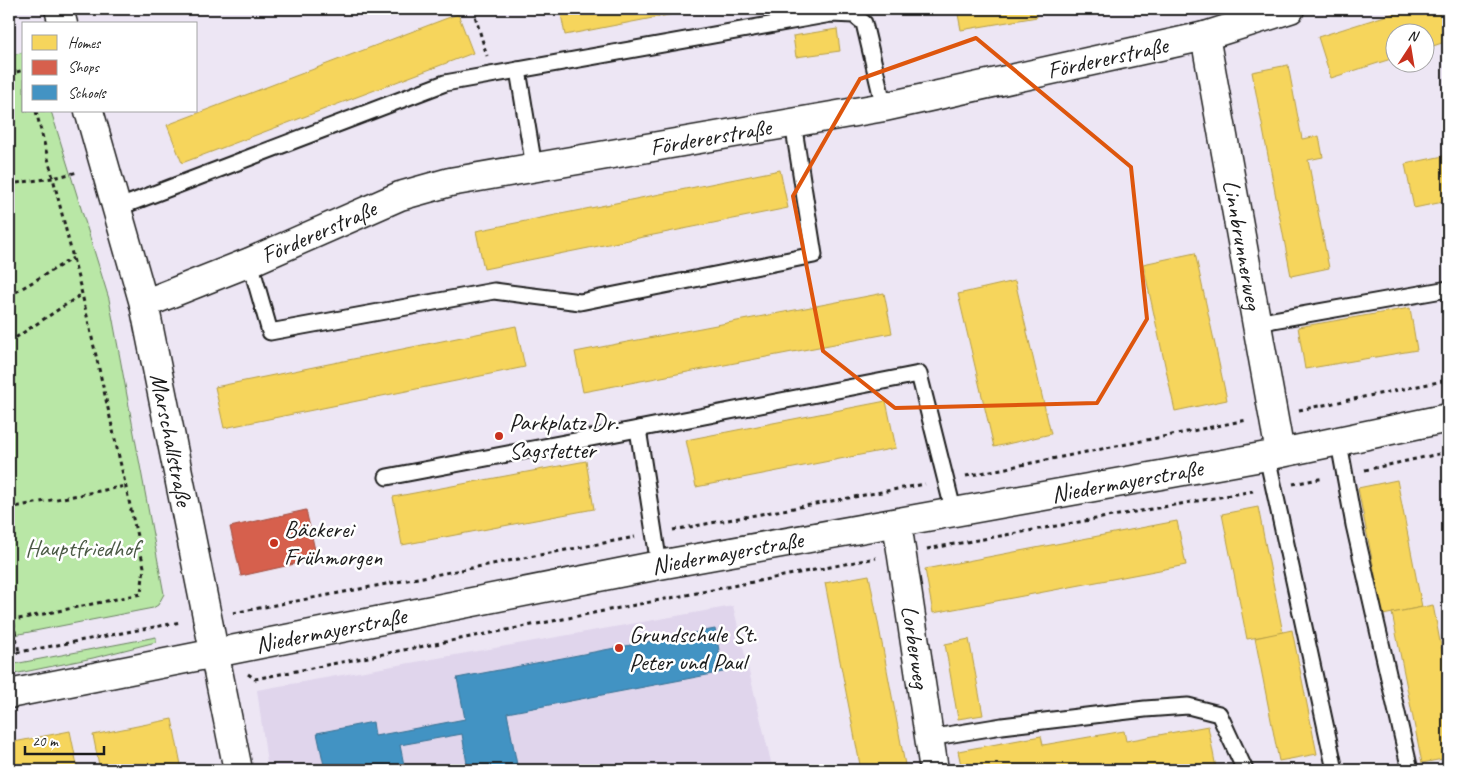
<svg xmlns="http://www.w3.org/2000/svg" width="1457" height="779" font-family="Caveat,sans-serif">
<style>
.built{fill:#e0d5ec}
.green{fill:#b9e7a6;stroke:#6a8261}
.homes{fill:#f6d55c;stroke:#b59e49}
.shops{fill:#d6604d;stroke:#9e4c3e}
.schools{fill:#4393c3;stroke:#376f91}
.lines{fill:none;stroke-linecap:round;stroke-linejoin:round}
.lane-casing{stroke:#1c1c1c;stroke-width:19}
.street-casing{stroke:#1c1c1c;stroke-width:31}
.secondary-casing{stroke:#1c1c1c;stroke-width:31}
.path{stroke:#1c1c1c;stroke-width:3;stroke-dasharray:4 4;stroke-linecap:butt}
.lane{stroke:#fff;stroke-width:15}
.street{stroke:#fff;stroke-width:28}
.secondary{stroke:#fff;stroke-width:28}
.marked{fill:none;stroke:#de560d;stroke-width:4;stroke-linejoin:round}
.poi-dot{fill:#c8321e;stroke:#fff;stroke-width:2}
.labels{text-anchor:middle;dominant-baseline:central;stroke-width:5;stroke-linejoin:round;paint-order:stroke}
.street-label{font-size:24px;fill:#1c1c1c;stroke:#fff}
.poi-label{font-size:24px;fill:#1c1c1c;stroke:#fff;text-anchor:start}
.park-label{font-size:24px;fill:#4b5945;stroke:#fff}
</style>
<rect width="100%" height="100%" fill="#ede6f4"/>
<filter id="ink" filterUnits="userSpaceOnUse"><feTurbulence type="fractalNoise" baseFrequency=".02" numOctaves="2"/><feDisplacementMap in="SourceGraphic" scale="10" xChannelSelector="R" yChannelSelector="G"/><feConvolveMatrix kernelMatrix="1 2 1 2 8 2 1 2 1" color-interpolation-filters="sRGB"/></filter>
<g filter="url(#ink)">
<polygon class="built" points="733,606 773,770 268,770 257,690"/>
<g class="green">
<polygon points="24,52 24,111 51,111 109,299 164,594 158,605 153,608 9,636 9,56"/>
<polygon points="156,637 156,642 93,658 9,675 9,665"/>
</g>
<g class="homes">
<polygon points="560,9 699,9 565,35"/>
<polygon points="957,9 1036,9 1037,17 961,30"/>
<polygon points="1407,9 1448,9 1448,41 1424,49 1424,32 1394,32 1394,58 1331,78 1318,37"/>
<polygon points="458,14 473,53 182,163 167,125"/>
<polygon points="837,29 840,51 796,57 793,36"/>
<polygon points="1288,65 1302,139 1319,136 1323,157 1308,160 1329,268 1291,276 1252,72"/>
<polygon points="1448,155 1448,201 1414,208 1405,164"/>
<polygon points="780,170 788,208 484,269 476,231"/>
<polygon points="1195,253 1227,400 1175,411 1143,264"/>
<polygon points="1015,281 1051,434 994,447 958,294"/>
<polygon points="884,293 892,333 583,392 575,352"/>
<polygon points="1410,308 1417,350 1305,369 1298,327"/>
<polygon points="516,326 525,367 224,428 215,387"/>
<polygon points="886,401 896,448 696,487 686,440"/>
<polygon points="586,461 594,509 402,545 393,497"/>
<polygon points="1397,480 1422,607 1383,615 1358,488"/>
<polygon points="1258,507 1283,633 1247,639 1222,514"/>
<polygon points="1177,521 1186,565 933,613 925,569"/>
<polygon points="869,575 906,770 861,770 825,583"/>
<polygon points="1433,605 1448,683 1448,758 1422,763 1392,613"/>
<polygon points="1292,630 1317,754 1279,761 1255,638"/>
<polygon points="969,639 983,715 958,719 945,644"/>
<polygon points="172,719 182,770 100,770 93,735"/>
<polygon points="1208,726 1216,768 1205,770 962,770 958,751 1041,736 1043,745 1124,731 1126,741"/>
<polygon points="70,731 78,770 9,770 9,743"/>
</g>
<polygon class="shops" points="306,510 317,559 241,576 230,527"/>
<polygon class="schools" points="715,629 723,672 507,713 518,770 468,770 462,734 400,745 405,770 325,770 317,733 373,722 375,736 465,719 457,678"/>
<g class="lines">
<g class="lane-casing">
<g id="lane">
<polyline points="518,70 534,167"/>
<polyline points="117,208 445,83 831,14 854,15 864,23 884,107"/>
<polyline points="250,262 270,332 494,291 580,302 814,255 793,123"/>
<polyline points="1256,323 1448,289"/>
<polyline points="638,429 919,374 954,513"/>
<polyline points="1339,443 1354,525 1410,770"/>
<polyline points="1267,456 1335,770"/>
<polyline points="387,477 638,429 659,565"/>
<polyline points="929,738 1002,726 1145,709 1188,706 1219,714 1245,770"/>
</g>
</g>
<g class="street-casing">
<g id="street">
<polyline points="59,9 63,24"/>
<path id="s1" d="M 1205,36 L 1280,453"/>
<path id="s2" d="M 89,111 L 144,304 L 238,770"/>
<path id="s3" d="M 144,304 L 250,262 L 400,196 L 450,182 L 884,107 L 1205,36 L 1290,9"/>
<path id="s4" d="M 897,523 L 934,770"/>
</g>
</g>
<g class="secondary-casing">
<g id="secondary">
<path id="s5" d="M 9,694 L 659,565 L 1267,456 L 1448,418"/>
</g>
</g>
<g class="path">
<polyline points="473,9 487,56"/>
<polyline points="9,74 24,70"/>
<polyline points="36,111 53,178 78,172"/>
<polyline points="9,184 53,178 82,294 144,567 141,594 9,621"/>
<polyline points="9,296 73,258"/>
<polyline points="9,342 82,294"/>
<polyline points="1299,410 1448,380"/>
<polyline points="1365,470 1448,452"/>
<polyline points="966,476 1247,420"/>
<polyline points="1293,484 1324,478"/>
<polyline points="9,508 126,486"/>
<polyline points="673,530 925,484"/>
<polyline points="927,549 1253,491"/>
<polyline points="9,599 19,652"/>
<polyline points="233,613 635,537"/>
<polyline points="9,654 181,622"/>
<polyline points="248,674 255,679 876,558"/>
</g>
<use href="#lane" class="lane"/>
<use href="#street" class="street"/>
<use href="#secondary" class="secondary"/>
</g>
</g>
<path class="marked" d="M 976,38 L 1131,167 L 1147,319 L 1097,403 L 895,408 L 823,351 L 793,196 L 860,79 Z"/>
<g class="poi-dot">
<circle cx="499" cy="436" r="5"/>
<circle cx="274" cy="543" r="5"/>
<circle cx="619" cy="648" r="5"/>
</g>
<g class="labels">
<g class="street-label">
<text stroke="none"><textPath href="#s3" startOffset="999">Fördererstraße</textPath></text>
<text stroke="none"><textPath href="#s3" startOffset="594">Fördererstraße</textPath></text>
<text stroke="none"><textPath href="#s3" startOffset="189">Fördererstraße</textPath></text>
<text stroke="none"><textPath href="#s1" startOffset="212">Linnbrunnerweg</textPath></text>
<text stroke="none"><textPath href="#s2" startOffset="339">Marschallstraße</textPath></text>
<text stroke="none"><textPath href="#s5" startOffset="1138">Niedermayerstraße</textPath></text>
<text stroke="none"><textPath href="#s5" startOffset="732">Niedermayerstraße</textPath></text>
<text stroke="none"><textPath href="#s5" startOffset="328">Niedermayerstraße</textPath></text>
<text stroke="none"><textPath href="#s4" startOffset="125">Lorberweg</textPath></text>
</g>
<g class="poi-label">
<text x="509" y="422">Parkplatz Dr.<tspan x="509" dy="28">Sagstetter</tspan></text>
<text x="284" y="529">Bäckerei<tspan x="284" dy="28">Frühmorgen</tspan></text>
<text x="629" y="634">Grundschule St.<tspan x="629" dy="28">Peter und Paul</tspan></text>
</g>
<g class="park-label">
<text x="82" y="548">Hauptfriedhof</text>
</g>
</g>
<rect width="1457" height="779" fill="none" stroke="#fff" stroke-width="30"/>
<rect x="15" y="15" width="1427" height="749" fill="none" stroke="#1c1c1c" stroke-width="2" filter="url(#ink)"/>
<rect x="22" y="22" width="175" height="90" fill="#ffffff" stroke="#a4a4a4"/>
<rect x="32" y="35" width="25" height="15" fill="#f6d55c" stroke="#a4a4a4"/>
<text x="68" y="48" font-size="15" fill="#1c1c1c">Homes</text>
<rect x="32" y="60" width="25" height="15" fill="#d6604d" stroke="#a4a4a4"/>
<text x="68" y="72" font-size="15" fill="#1c1c1c">Shops</text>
<rect x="32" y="85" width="25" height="15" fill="#4393c3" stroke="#a4a4a4"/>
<text x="68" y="98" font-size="15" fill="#1c1c1c">Schools</text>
<g transform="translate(1410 48) rotate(12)"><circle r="24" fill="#ffffff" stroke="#a4a4a4"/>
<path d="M0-4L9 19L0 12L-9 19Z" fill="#c8321e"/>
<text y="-8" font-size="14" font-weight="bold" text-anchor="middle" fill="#1c1c1c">N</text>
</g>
<path d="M25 746v8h79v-8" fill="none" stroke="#1c1c1c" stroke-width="2.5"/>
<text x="32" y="746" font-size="15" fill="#1c1c1c" stroke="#ffffff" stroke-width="4" paint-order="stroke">20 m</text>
</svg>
